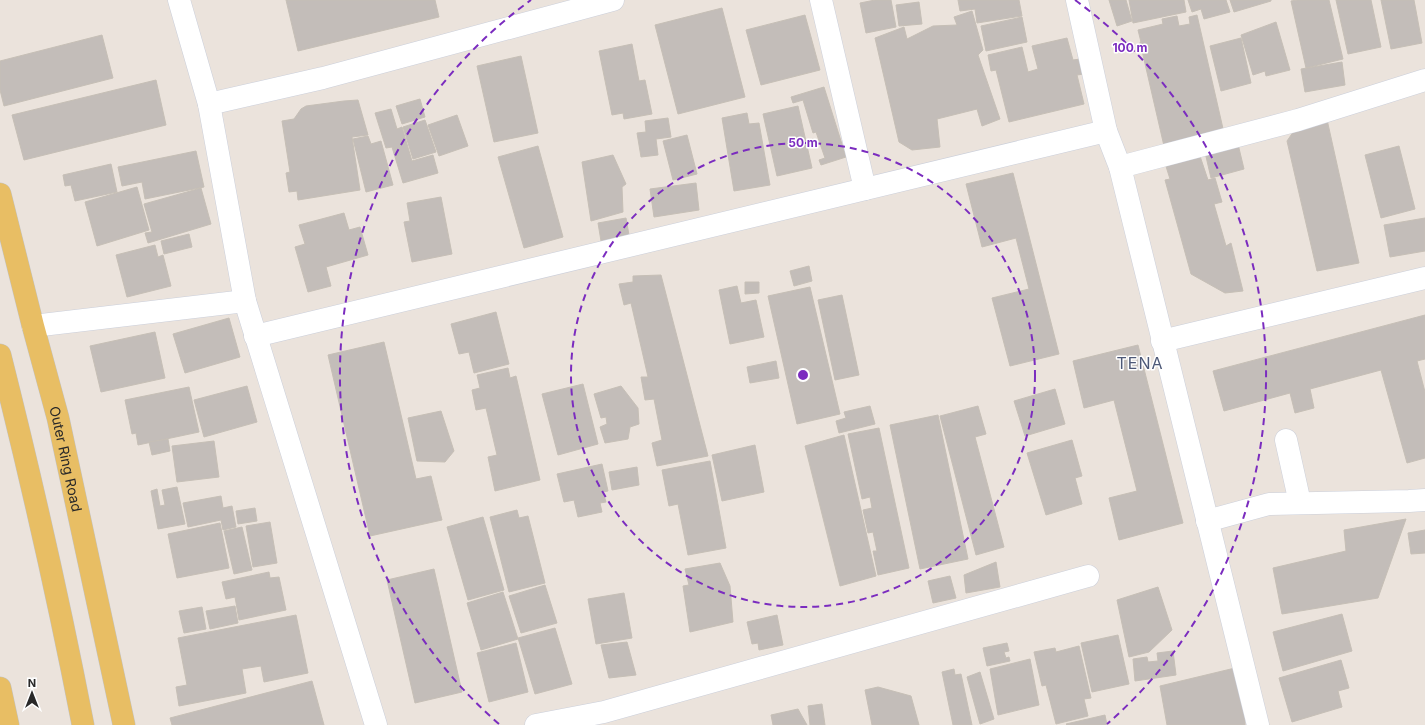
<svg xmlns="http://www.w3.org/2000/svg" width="1425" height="725" font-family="Inter,sans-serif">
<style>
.building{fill:#c3bdb9;stroke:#c6bfb6}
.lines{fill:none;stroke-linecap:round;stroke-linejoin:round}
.minor-casing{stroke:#cbcfda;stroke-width:23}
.major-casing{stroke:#c3c3c3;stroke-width:23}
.minor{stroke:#fff;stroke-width:22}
.major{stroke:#e8be64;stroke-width:22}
.ring{fill:none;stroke:#7b2cbf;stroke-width:2;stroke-dasharray:7 5}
.labels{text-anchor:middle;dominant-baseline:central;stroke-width:3;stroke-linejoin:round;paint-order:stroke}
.street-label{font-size:14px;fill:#292929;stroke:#fff}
.quarter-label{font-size:16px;letter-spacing:1px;fill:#4d5877;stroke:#fff}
.centre{fill:#7b2cbf;stroke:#fff;stroke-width:2}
.ring-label{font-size:12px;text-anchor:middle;font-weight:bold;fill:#7b2cbf;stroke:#fff;stroke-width:3;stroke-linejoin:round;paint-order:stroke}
</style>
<rect width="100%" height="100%" fill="#ebe3dc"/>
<g class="building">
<polygon points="286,0 435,0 439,17 298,51"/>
<polygon points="875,0 891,0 896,27 866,33 860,3"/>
<polygon points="958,0 1019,0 1022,16 977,23 975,9 960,11"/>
<polygon points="1109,0 1126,0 1132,21 1117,26"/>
<polygon points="1129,0 1184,0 1186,12 1133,23"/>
<polygon points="1188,0 1226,0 1230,12 1204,19 1201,9 1192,12"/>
<polygon points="1230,0 1271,0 1271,1 1234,12"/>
<polygon points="1297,0 1329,0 1343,59 1306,68 1291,1"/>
<polygon points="1336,0 1371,0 1381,47 1348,54"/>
<polygon points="1381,0 1414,0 1422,43 1391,49"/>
<polygon points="919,2 922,24 899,26 896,5"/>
<polygon points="722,8 745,97 678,114 655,25"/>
<polygon points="972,11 983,50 978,55 1000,119 982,126 977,109 937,119 940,147 912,150 899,142 875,38 904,27 907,39 933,26 957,25 954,17"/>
<polygon points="805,15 820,70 761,85 746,30"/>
<polygon points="1197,15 1224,133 1164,146 1140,42 1141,42 1138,30 1163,24 1162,19 1177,16 1179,26 1190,24 1189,17"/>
<polygon points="1022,17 1027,42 986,51 981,26"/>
<polygon points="1276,22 1290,70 1266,76 1265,71 1253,75 1241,35"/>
<polygon points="102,35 113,78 4,106 0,90 0,61"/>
<polygon points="1067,38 1073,60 1080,59 1084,74 1077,75 1084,104 1009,122 996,70 991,71 988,55 1022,47 1028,72 1038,69 1032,46"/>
<polygon points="1241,38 1251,83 1221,91 1210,46"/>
<polygon points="632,44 639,81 645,80 652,114 624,119 623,113 612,115 599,51"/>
<polygon points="521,56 538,133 494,142 477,66"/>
<polygon points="1342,62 1345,85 1305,92 1301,69"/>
<polygon points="156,80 166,125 24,160 12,115"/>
<polygon points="824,87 846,157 821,165 819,160 825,158 816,132 813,133 803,100 793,103 791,97"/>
<polygon points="420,99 425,117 402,124 396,106"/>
<polygon points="358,100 368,135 352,137 360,190 298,200 297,191 289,192 286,173 290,172 282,121 294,119 301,109 306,106 344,101"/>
<polygon points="798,106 812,168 777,176 763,114"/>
<polygon points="391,109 397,129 402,127 412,161 433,155 438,173 403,183 392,147 386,148 375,113"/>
<polygon points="747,113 749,124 759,123 770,185 734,191 722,118"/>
<polygon points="457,115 468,146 439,156 428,125"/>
<polygon points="1326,115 1359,263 1317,271 1287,141 1300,122"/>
<polygon points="668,118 671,137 656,139 658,155 641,157 637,133 646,132 645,121"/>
<polygon points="425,120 436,152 413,159 403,127"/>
<polygon points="687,135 697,174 673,180 663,141"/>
<polygon points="368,136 371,144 381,141 393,185 366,192 353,139"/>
<polygon points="1237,140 1244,169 1211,178 1204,148"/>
<polygon points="538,146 563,237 524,248 498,157"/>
<polygon points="1399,146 1415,209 1381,218 1365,155"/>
<polygon points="1198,150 1208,180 1215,178 1222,202 1214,204 1226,246 1231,243 1243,291 1225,293 1191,274 1165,180 1170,179 1164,160"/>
<polygon points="196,151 204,187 145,199 142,182 122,186 118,167"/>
<polygon points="613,155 626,184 622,187 623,212 591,221 582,162"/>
<polygon points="111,164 117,192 75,201 71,185 65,186 63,175"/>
<polygon points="1013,173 1059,354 1010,366 992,298 1029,289 1016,238 982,247 966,184"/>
<polygon points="696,183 699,210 654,217 650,189"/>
<polygon points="137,187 149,230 97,246 85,202"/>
<polygon points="201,188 211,224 148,243 145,233 152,232 144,204"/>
<polygon points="441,197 452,254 412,262 404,222 410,221 407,203"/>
<polygon points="344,213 349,230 360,227 368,255 326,267 331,286 308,292 295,247 305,244 299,225"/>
<polygon points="626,218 629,235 601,241 598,223"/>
<polygon points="1425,218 1425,251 1390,257 1384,225"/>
<polygon points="189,234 192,247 164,254 161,241"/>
<polygon points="155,245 158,257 163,255 171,286 127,297 116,255"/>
<polygon points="809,266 812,281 794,286 790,271"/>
<polygon points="661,275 708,456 657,466 652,443 662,440 654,399 645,400 641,377 648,377 631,303 624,305 619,284 633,282 633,276"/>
<polygon points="745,282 759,282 759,293 745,294"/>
<polygon points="737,286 741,303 756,300 764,337 730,344 719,290"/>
<polygon points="810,287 840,414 797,424 768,296"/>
<polygon points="842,295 859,375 835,380 818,300"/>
<polygon points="496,312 509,364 474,373 469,352 459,354 451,324"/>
<polygon points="1425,315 1425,359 1417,361 1425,392 1425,458 1407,463 1381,370 1310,389 1314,408 1295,413 1290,393 1224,411 1213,371"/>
<polygon points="229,318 240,357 185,373 173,334"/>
<polygon points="155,332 165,378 101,392 90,346"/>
<polygon points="384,342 416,479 431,476 442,520 370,536 328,355"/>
<polygon points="1138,345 1183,523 1119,540 1109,498 1137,491 1114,400 1084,408 1073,361"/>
<polygon points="776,361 779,378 750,383 747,367"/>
<polygon points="508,368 510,378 516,376 540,480 495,491 488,457 497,455 486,408 476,410 472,390 480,388 477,375"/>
<polygon points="583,384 598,444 558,455 542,394"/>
<polygon points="247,386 257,422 204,437 194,400"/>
<polygon points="621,386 638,408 639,424 630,427 628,439 605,443 600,427 607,424 606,417 601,418 594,394"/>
<polygon points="189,387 199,432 138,445 136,433 132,434 125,400"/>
<polygon points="1055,389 1065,424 1025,436 1014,401"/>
<polygon points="870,406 875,424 839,433 836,421 846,418 844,412"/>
<polygon points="978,406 986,434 975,437 1004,547 976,555 940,416"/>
<polygon points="441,411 454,451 445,462 417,461 408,418"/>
<polygon points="938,415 968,559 920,569 890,425"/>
<polygon points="879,428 909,568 878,575 873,551 877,551 873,532 868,533 863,510 872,508 870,497 862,499 848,434"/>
<polygon points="844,435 876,576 840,586 805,446"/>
<polygon points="168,439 170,451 152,455 149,442"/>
<polygon points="1072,440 1082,476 1075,478 1082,504 1046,515 1027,453"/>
<polygon points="214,441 219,477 177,482 172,446"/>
<polygon points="755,445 764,492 722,501 712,455"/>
<polygon points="710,461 726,548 688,555 678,504 669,506 662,470"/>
<polygon points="602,464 608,491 603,492 606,502 600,503 602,512 578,517 574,500 564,502 557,474"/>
<polygon points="637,467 639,485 612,490 609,472"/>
<polygon points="177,487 185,524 158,529 151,491 157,489 160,506 165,505 162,490"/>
<polygon points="221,496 223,508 232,506 236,527 223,530 221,520 188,527 183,503"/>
<polygon points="255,508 257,521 238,524 236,511"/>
<polygon points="517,510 519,518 528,516 545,583 509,592 490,517"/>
<polygon points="483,517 504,590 468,600 447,527"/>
<polygon points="1406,519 1378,598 1282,614 1273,568 1346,551 1344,530"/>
<polygon points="270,522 277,563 253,567 246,526"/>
<polygon points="220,523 229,568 177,578 168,534"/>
<polygon points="242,527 252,570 234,574 224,531"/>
<polygon points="1425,530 1425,553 1411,554 1408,533"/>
<polygon points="996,562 1000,587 966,593 964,575"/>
<polygon points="720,563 730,586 733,622 690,632 683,586 689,585 685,569"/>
<polygon points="434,569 462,692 415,703 387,580"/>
<polygon points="269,572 270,578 279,577 286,610 239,620 235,597 226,599 222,582"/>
<polygon points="950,576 956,598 933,603 928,581"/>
<polygon points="545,585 557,623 521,633 509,596"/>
<polygon points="1158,587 1172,630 1149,652 1129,657 1117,600"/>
<polygon points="503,592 518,639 481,650 467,603"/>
<polygon points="624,593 632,638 596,644 588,599"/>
<polygon points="235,606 238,623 210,629 206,611"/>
<polygon points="202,607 206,629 184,633 179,611"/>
<polygon points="1342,614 1352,651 1283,671 1273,632"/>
<polygon points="296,615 308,673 264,682 261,666 242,669 246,693 179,706 176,687 187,685 178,638"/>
<polygon points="777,615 783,645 759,650 758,643 752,644 747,622"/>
<polygon points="555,628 572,684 535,694 518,638"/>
<polygon points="1118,635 1129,684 1092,692 1081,643"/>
<polygon points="627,642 636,675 609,678 601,645"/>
<polygon points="516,643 528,692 489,702 477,653"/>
<polygon points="1007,643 1009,651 1004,652 1006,658 1009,657 1010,661 987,666 983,648"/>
<polygon points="1079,646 1091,698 1084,699 1088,716 1056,724 1046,685 1042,686 1034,652 1055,648 1056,652"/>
<polygon points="1173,651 1176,675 1135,681 1133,659 1147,657 1148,662 1158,661 1157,653"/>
<polygon points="1030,659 1039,705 998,715 990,669"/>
<polygon points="1341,660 1349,688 1338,691 1342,707 1292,722 1279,678"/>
<polygon points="1235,668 1245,713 1245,725 1167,725 1160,686"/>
<polygon points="954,669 955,675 961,674 972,725 953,725 942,672"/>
<polygon points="980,672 994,719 980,724 967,677"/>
<polygon points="312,681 324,725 172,725 170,718"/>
<polygon points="878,687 911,696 919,725 872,725 865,690"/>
<polygon points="822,704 825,725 810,725 808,706"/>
<polygon points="798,709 807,725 773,725 771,715"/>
<polygon points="1105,715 1107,725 1067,725 1066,724"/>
</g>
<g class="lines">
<g class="minor-casing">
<g id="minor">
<polyline points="179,0 209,104 245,301 376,725"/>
<polyline points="821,0 865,189"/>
<polyline points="1077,0 1106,131 1120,167 1258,725"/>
<polyline points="209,104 323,78 613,0"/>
<polyline points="1120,167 1298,120 1425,80"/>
<polyline points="33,326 245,301"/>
<polyline points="255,336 1106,131"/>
<polyline points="1162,341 1425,278"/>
<polyline points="1286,440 1300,503"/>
<polyline points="1207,521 1269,504 1409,501 1425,500"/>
<polyline points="536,725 604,712 1088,576"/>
</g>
</g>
<g class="major-casing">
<g id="major">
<path id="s1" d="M 0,194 L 33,326 L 58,418 L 124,725"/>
<path d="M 0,355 C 31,478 59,601 83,725"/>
<polyline points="0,688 8,725"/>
</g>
</g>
<use href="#minor" class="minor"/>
<use href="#major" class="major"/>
</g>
<g class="ring">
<circle cx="803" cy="375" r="232"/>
<path d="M499 724A463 463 0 0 1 531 0M1075 0A463 463 0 0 1 1107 724"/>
</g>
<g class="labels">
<g class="street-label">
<text stroke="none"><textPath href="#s1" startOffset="273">Outer Ring Road</textPath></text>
</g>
<g class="quarter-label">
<text x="1140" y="363">TENA</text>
</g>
</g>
<circle cx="803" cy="375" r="6" class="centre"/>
<g class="ring-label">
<text x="1130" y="52">100 m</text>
<text x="803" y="147">50 m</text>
</g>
<g transform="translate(32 693)" stroke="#ffffff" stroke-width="3" paint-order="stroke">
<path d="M0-3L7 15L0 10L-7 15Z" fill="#292929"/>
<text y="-6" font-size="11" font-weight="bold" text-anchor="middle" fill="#292929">N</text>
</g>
</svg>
